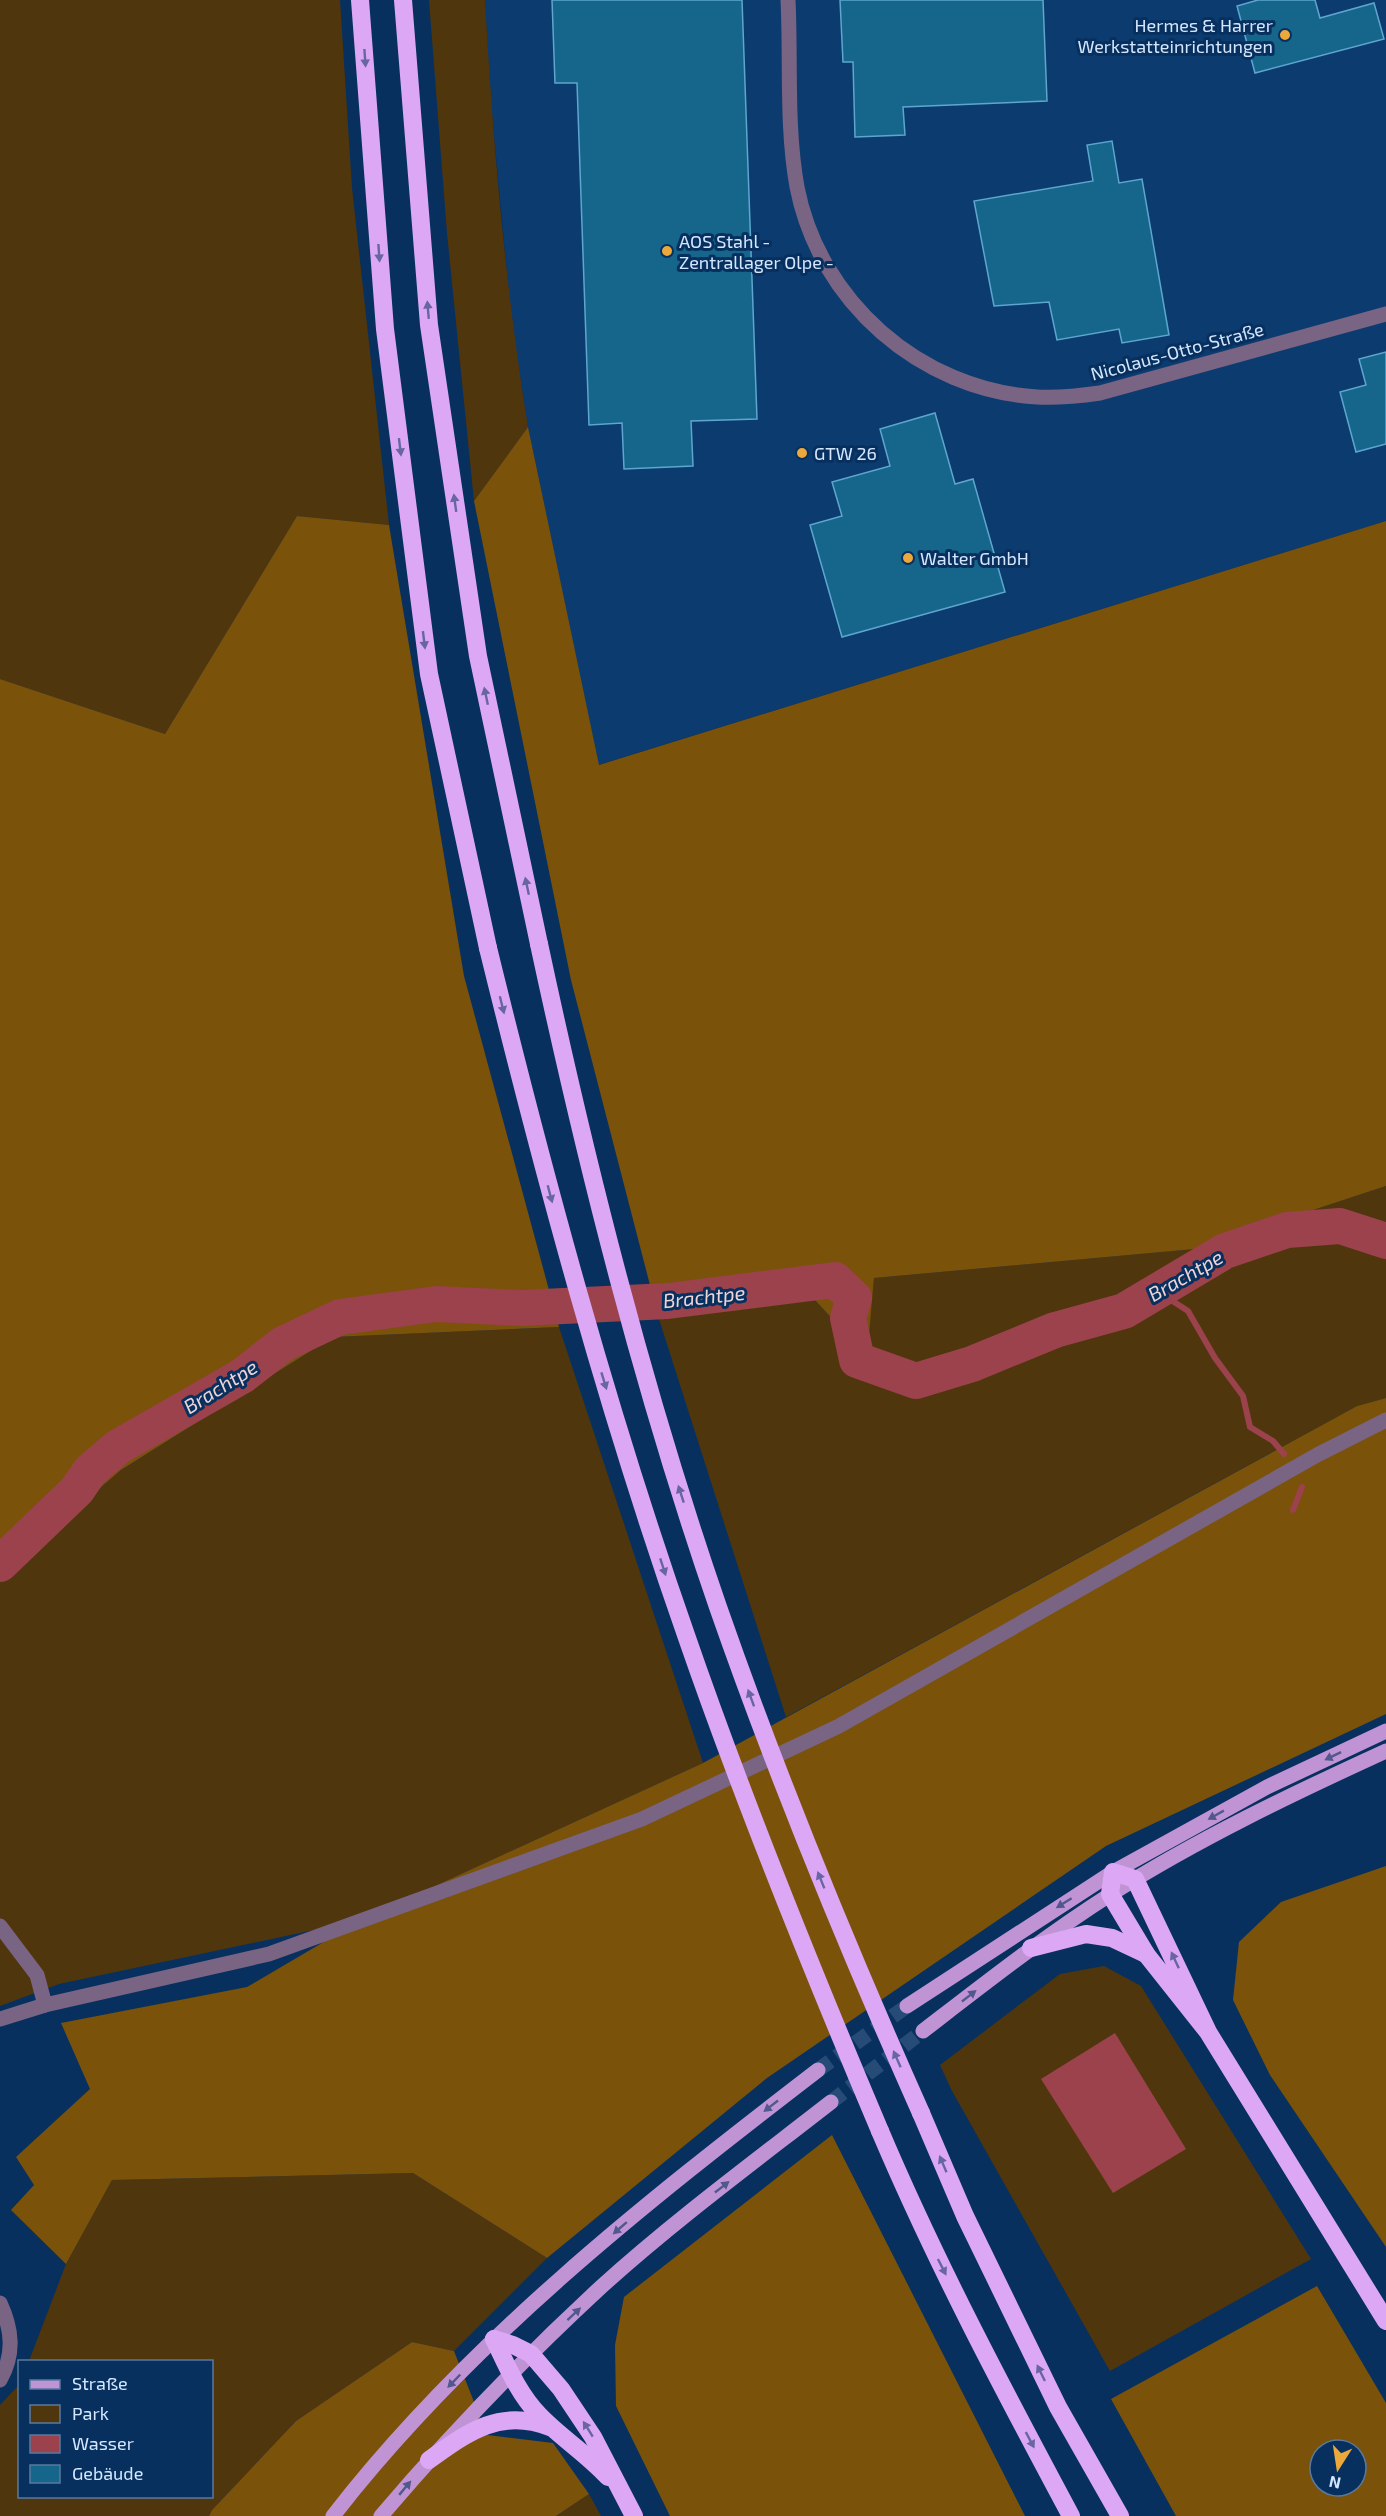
<svg xmlns="http://www.w3.org/2000/svg" width="1386" height="2516" font-family="'Exo 2',sans-serif">
<style>
.built{fill:#0c3b70}
.green{fill:#50360d}
.forest{fill:#7a520a;fill-rule:evenodd}
.water{fill:#9b424d}
.lines{fill:none;stroke-linecap:round;stroke-linejoin:round}
.stream{stroke:#9b424d;stroke-width:6}
.river{stroke:#9b424d;stroke-width:36}
.building{fill:#16668b;stroke:#5ea6cf;stroke-width:1.5}
.primary-tunnel{stroke:#264b77;stroke-width:15;stroke-dasharray:15 8;stroke-linecap:butt}
.minor{stroke:#796483;stroke-width:15}
.primary{stroke:#c094d4;stroke-width:15}
.motorway{stroke:#dca7f4;stroke-width:18}
.motorway-bridge{stroke:#dca7f4;stroke-width:18}
.oneway{fill:#6766a2}
.oneway2{fill:#51588e}
.poi-dot{fill:#eda83b;stroke:#07305f;stroke-width:2}
.labels{text-anchor:middle;dominant-baseline:central;stroke-width:6;stroke-linejoin:round;paint-order:stroke}
.poi-label{font-size:18px;fill:#d5e7ff;stroke:#07305f;text-anchor:start}
.street-label{font-size:18px;fill:#d5e7ff;stroke:#07305f}
.water-label{font-size:20px;font-style:italic;fill:#efd5d6;stroke:#07305f}
</style>
<rect width="100%" height="100%" fill="#07305f"/>
<polygon class="built" points="485,0 1386,0 1386,521 598,765 528,427 512,326 490,92"/>
<g class="green">
<polygon points="0,0 340,0 352,188 389,525 297,516 165,734 0,679"/>
<path d="M 429,0 L 485,0 C 493,143 505,285 528,427 L 474,501 L 447,233 Z"/>
<polygon points="1386,1186 1386,1398 1357,1406 786,1717 658,1316 815,1300 866,1356 874,1278 1195,1249"/>
<polygon points="559,1327 703,1763 361,1920 59,1984 0,2006 0,1574 121,1470 333,1337"/>
<polygon points="1104,1966 1141,1986 1311,2259 1110,2371 952,2091 940,2065 1060,1974"/>
<polygon points="413,2173 547,2258 454,2351 412,2342 296,2421 212,2510 209,2516 0,2516 0,2405 19,2385 20,2496 212,2496 212,2362 29,2361 66,2264 112,2180"/>
<polygon points="589,2494 601,2516 556,2516"/>
</g>
<g class="forest">
<polygon points="528,427 599,765 1386,521 1386,1186 1195,1249 874,1278 867,1357 815,1300 658,1316 571,980 474,501"/>
<polygon points="297,516 389,525 464,976 559,1327 333,1337 121,1470 0,1574 0,679 165,734"/>
<polygon points="1386,1398 1386,1714 1106,1846 767,2078 547,2258 413,2173 112,2180 66,2264 11,2210 34,2185 16,2157 90,2089 61,2023 247,1987 361,1920 703,1763 1357,1406"/>
<polygon points="1386,1866 1386,2247 1270,2075 1233,2000 1239,1942 1281,1902"/>
<polygon points="832,2135 1025,2516 670,2516 616,2406 615,2345 624,2297"/>
<path d="M 1317,2286 L 1386,2403 L 1386,2516 L 1176,2516 L 1111,2399 ZM 1320,2450 L 1356,2450 L 1356,2486 L 1320,2486 Z"/>
<polygon points="412,2342 454,2351 487,2435 553,2443 589,2494 556,2516 209,2516 212,2510 296,2421"/>
</g>
<polygon class="water" points="1115,2033 1186,2149 1113,2193 1041,2079"/>
<g class="lines">
<g class="stream">
<polyline points="1157,1291 1188,1311 1215,1358 1243,1396 1250,1427 1273,1441 1284,1454"/>
<polyline points="1293,1510 1302,1487"/>
</g>
<polyline class="river" points="0,1564 77,1490 90,1471 118,1447 242,1376 283,1344 340,1317 436,1304 522,1308 668,1301 835,1280 854,1298 848,1318 857,1360 916,1381 972,1364 1055,1330 1124,1311 1225,1251 1287,1230 1340,1226 1386,1241"/>
</g>
<g class="building">
<polygon points="552,0 742,0 757,419 691,421 693,466 624,469 622,423 589,425 577,83 555,83"/>
<polygon points="840,0 1043,0 1047,101 903,107 905,135 855,137 853,62 843,62"/>
<polygon points="1258,0 1315,0 1320,18 1374,3 1384,39 1255,73 1237,6"/>
<polygon points="1112,141 1119,183 1142,179 1169,335 1122,343 1119,329 1057,340 1049,302 994,306 974,201 1093,181 1087,145"/>
<polygon points="1386,352 1386,444 1356,452 1340,392 1366,385 1359,359"/>
<polygon points="935,413 955,484 973,479 1005,592 842,637 810,525 842,516 832,482 890,466 880,429"/>
</g>
<g class="lines">
<g class="primary-tunnel">
<polyline points="818,2070 907,2006"/>
<polyline points="831,2102 923,2031"/>
</g>
<g class="minor">
<path d="M 788,0 C 791,62 786,126 797,187 C 819,301 920,390 1037,397 C 1058,398 1079,396 1100,393 L 1386,314"/>
<polyline points="0,1926 37,1975 45,2005"/>
<polyline points="0,2019 45,2005 269,1954 642,1819 839,1726 1317,1455 1386,1420"/>
<path d="M 0,2303 C 12,2329 15,2354 0,2380"/>
</g>
<g class="primary">
<polyline points="907,2006 1113,1872 1267,1787 1386,1731"/>
<path d="M 923,2031 C 984,1984 1045,1936 1111,1894 C 1198,1839 1292,1794 1386,1751"/>
<path d="M 333,2516 C 467,2343 645,2203 818,2070"/>
<path d="M 381,2516 C 450,2435 523,2359 601,2287 C 674,2221 754,2162 831,2102"/>
</g>
<g class="motorway">
<polyline points="360,0 385,329 429,674 488,948"/>
<polyline points="403,0 429,325 478,656 539,944"/>
<polyline points="1031,1948 1086,1934 1112,1938 1146,1954"/>
<polyline points="1208,2032 1135,1879 1113,1872 1110,1894 1146,1954 1208,2032 1386,2321"/>
<polyline points="921,2113 965,2216 1058,2407 1120,2516"/>
<path d="M 880,2131 C 936,2263 1003,2389 1071,2516"/>
<polyline points="494,2339 513,2345 531,2354 561,2389 593,2437 634,2516"/>
<path d="M 494,2339 C 507,2366 518,2393 539,2415 C 560,2437 587,2454 608,2477"/>
<path d="M 429,2460 C 468,2432 500,2408 550,2427"/>
</g>
<g class="motorway-bridge">
<path d="M 539,944 C 587,1168 643,1390 718,1607 C 778,1779 847,1947 921,2113"/>
<path d="M 488,948 C 545,1180 607,1410 686,1635 C 744,1803 811,1968 880,2131"/>
</g>
</g>
<defs><path id="oneway-solid" d="M-6-.8H1V-3.2L6.5 0L1 3.2V.8H-6Z" transform="scale(1.5)"/></defs>
<g class="oneway">
<use href="#oneway-solid" transform="translate(365 58) rotate(86)"/>
<use href="#oneway-solid" transform="translate(379 253) rotate(86)"/>
<use href="#oneway-solid" transform="translate(428 310) rotate(-95)"/>
<use href="#oneway-solid" transform="translate(400 447) rotate(83)"/>
<use href="#oneway-solid" transform="translate(455 503) rotate(-98)"/>
<use href="#oneway-solid" transform="translate(424 640) rotate(83)"/>
<use href="#oneway-solid" transform="translate(486 696) rotate(-102)"/>
<use href="#oneway-solid" transform="translate(527 886) rotate(-102)"/>
<use href="#oneway-solid" transform="translate(502 1005) rotate(76)"/>
<use href="#oneway-solid" transform="translate(550 1194) rotate(75)"/>
<use href="#oneway-solid" transform="translate(604 1381) rotate(73)"/>
<use href="#oneway-solid" transform="translate(681 1494) rotate(-108)"/>
<use href="#oneway-solid" transform="translate(663 1567) rotate(72)"/>
<use href="#oneway-solid" transform="translate(751 1698) rotate(-110)"/>
<use href="#oneway-solid" transform="translate(821 1880) rotate(-112)"/>
<use href="#oneway-solid" transform="translate(1175 1960) rotate(-115)"/>
<use href="#oneway-solid" transform="translate(897 2059) rotate(-114)"/>
<use href="#oneway-solid" transform="translate(943 2164) rotate(-113)"/>
<use href="#oneway-solid" transform="translate(942 2267) rotate(63)"/>
<use href="#oneway-solid" transform="translate(1041 2373) rotate(-116)"/>
<use href="#oneway-solid" transform="translate(588 2429) rotate(-122)"/>
<use href="#oneway-solid" transform="translate(1030 2440) rotate(62)"/>
</g>
<g class="oneway2">
<use href="#oneway-solid" transform="translate(1333 1756) rotate(154)"/>
<use href="#oneway-solid" transform="translate(1216 1815) rotate(151)"/>
<use href="#oneway-solid" transform="translate(1064 1903) rotate(148)"/>
<use href="#oneway-solid" transform="translate(969 1996) rotate(-38)"/>
<use href="#oneway-solid" transform="translate(771 2106) rotate(142)"/>
<use href="#oneway-solid" transform="translate(722 2187) rotate(-38)"/>
<use href="#oneway-solid" transform="translate(620 2228) rotate(139)"/>
<use href="#oneway-solid" transform="translate(574 2314) rotate(-43)"/>
<use href="#oneway-solid" transform="translate(454 2381) rotate(134)"/>
<use href="#oneway-solid" transform="translate(405 2488) rotate(-50)"/>
</g>
<g class="poi-dot">
<circle cx="1285" cy="35" r="6"/>
<circle cx="667" cy="251" r="6"/>
<circle cx="802" cy="453" r="6"/>
<circle cx="908" cy="558" r="6"/>
</g>
<g class="labels">
<g class="poi-label">
<text x="1273" y="25" text-anchor="end">Hermes &amp; Harrer<tspan x="1273" dy="21">Werkstatteinrichtungen</tspan></text>
<text x="679" y="241">AOS Stahl -<tspan x="679" dy="21">Zentrallager Olpe -</tspan></text>
<text x="814" y="453">GTW 26</text>
<text x="920" y="558">Walter GmbH</text>
</g>
<g class="street-label">
<text transform="translate(1177 351) rotate(-15)">Nicolaus-Otto-Straße</text>
</g>
<g class="water-label">
<text transform="translate(1185 1275) rotate(-30)">Brachtpe</text>
<text transform="translate(704 1296) rotate(-6)">Brachtpe</text>
<text transform="translate(220 1386) rotate(-32)">Brachtpe</text>
</g>
</g>
<rect x="18" y="2360" width="195" height="138" fill="#07305f" stroke="#59799f" stroke-width="1.5"/>
<rect x="30" y="2380" width="30" height="9" fill="#c094d4" stroke="#59799f" stroke-width="1.5"/>
<text x="72" y="2390" font-size="18" fill="#d5e7ff">Straße</text>
<rect x="30" y="2405" width="30" height="18" fill="#50360d" stroke="#59799f" stroke-width="1.5"/>
<text x="72" y="2420" font-size="18" fill="#d5e7ff">Park</text>
<rect x="30" y="2435" width="30" height="18" fill="#9b424d" stroke="#59799f" stroke-width="1.5"/>
<text x="72" y="2450" font-size="18" fill="#d5e7ff">Wasser</text>
<rect x="30" y="2465" width="30" height="18" fill="#16668b" stroke="#59799f" stroke-width="1.5"/>
<text x="72" y="2480" font-size="18" fill="#d5e7ff">Gebäude</text>
<g transform="translate(1338 2468) rotate(192)"><circle r="28" fill="#07305f" stroke="#59799f" stroke-width="1.5"/>
<path d="M0-4.5L10 22L0 15L-10 22Z" fill="#eda83b"/>
<text y="-9" font-size="16" font-weight="bold" text-anchor="middle" fill="#d5e7ff">N</text>
</g>
</svg>
